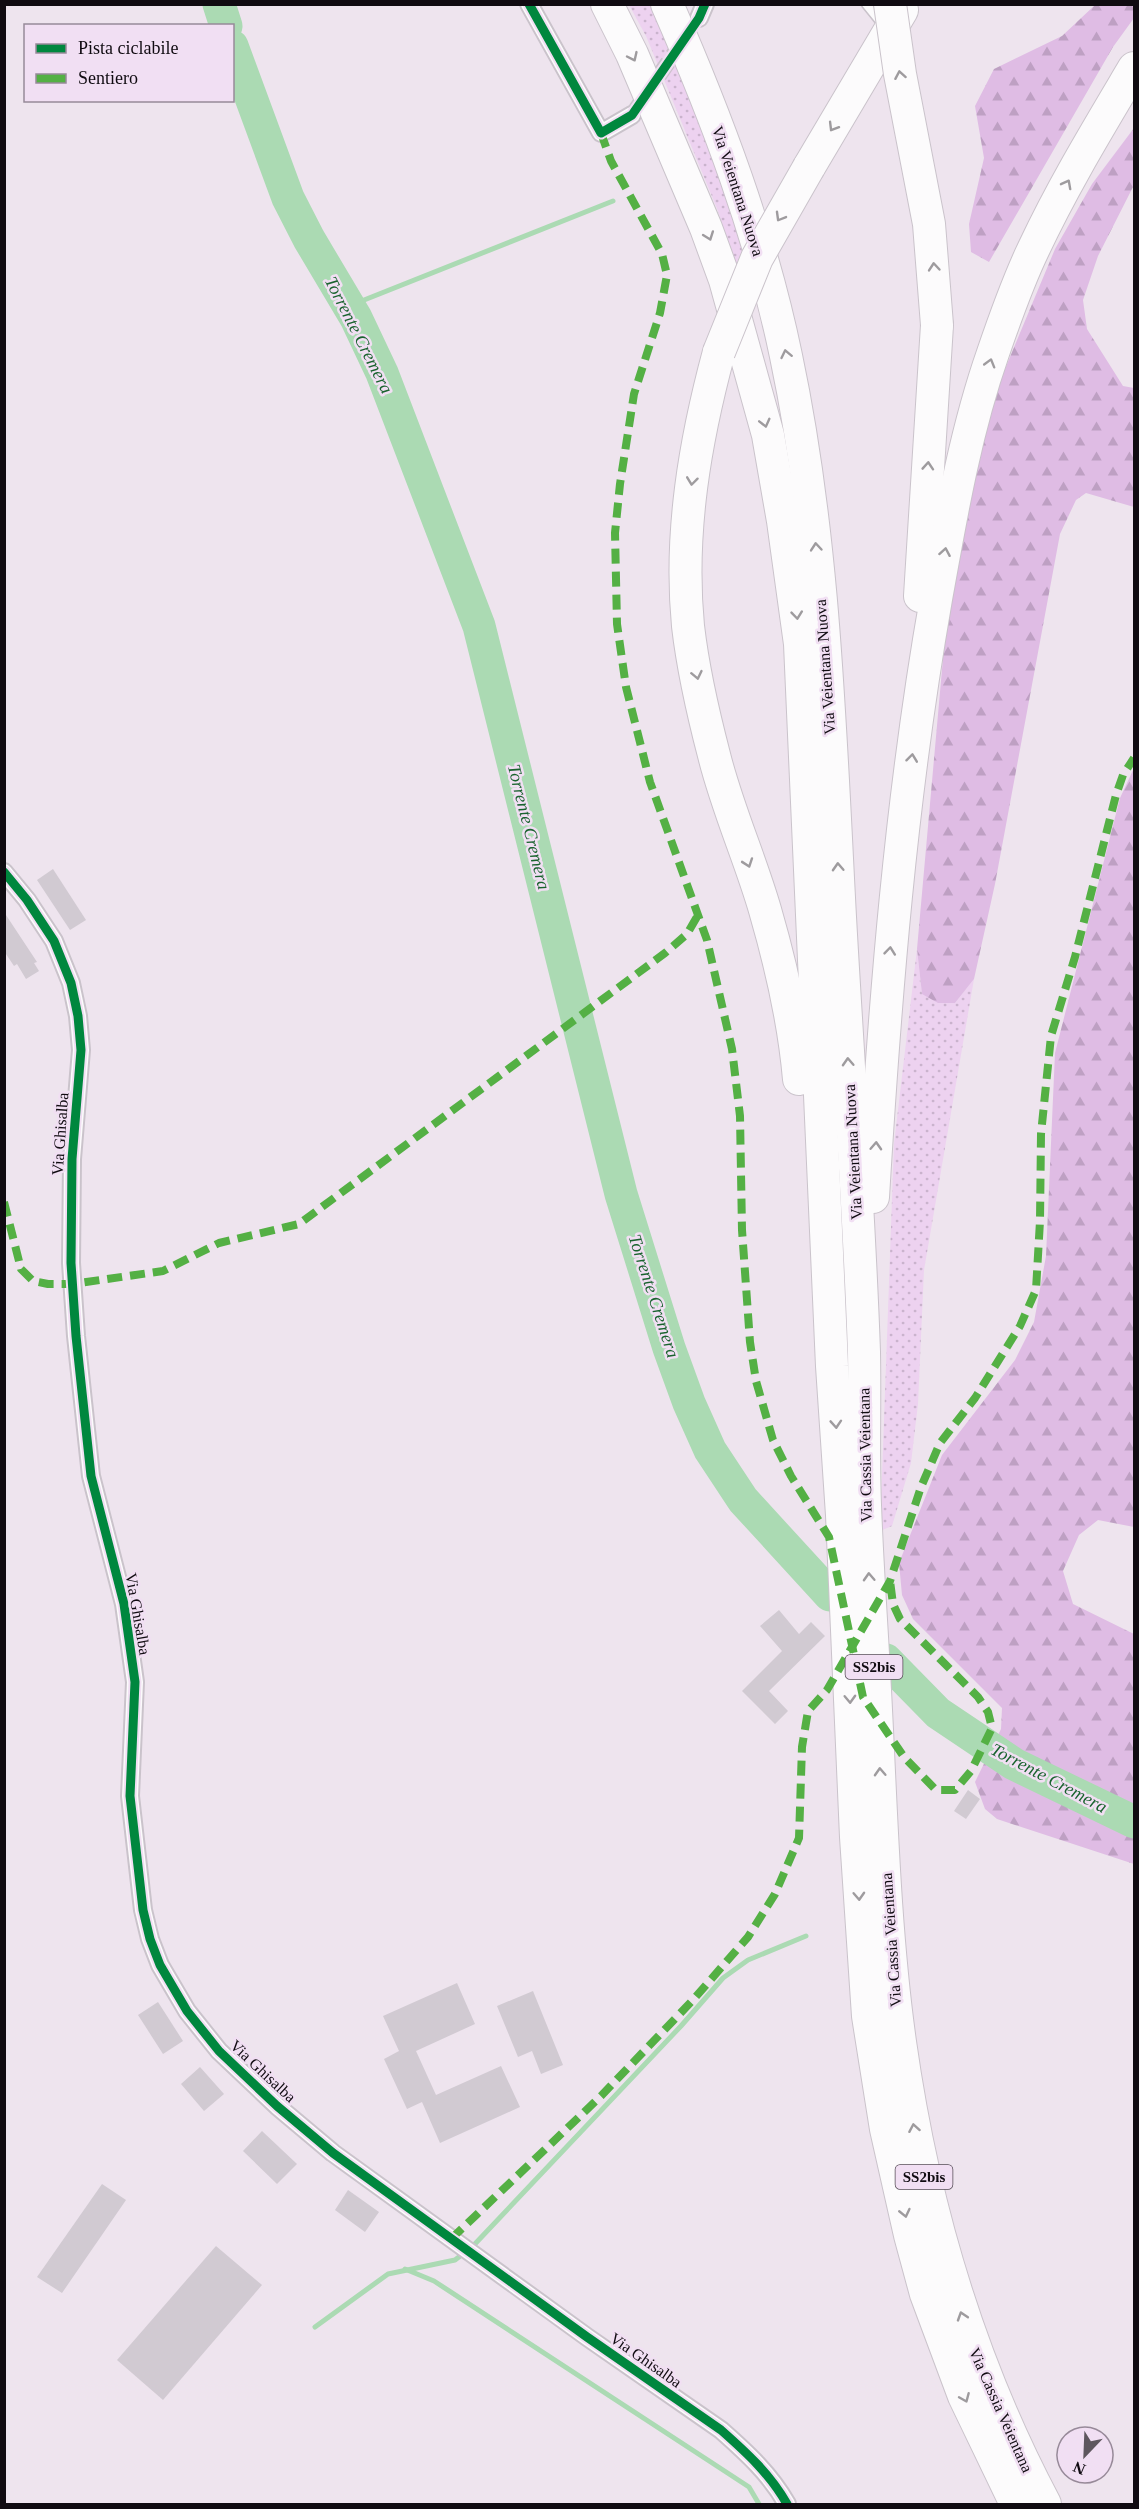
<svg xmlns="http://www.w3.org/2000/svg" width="1139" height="2509" font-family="Georgia,serif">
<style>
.grass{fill:url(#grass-dots)}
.forest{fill:url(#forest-firs)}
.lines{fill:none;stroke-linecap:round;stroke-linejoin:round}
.stream{stroke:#abdab3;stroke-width:5}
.river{stroke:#abdab3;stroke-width:33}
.building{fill:#d1cad2}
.street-tunnel{stroke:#cdc3cd;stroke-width:16;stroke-dasharray:16 8;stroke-linecap:butt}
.lane-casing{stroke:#cac3cb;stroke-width:11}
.street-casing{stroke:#cac3cb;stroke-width:20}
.highway-casing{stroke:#cac3cb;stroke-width:34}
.lane{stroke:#fcfbfc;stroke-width:8}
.street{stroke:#fcfbfc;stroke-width:16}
.highway{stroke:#fcfbfc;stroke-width:32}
.highway-bridge-casing{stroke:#cac3cb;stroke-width:34;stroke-linecap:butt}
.highway-bridge{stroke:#fcfbfc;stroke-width:32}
.quiet{stroke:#54b044;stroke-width:8;stroke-dasharray:15 8;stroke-linecap:butt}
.cycleway-casing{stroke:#f1dff3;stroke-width:13}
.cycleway{stroke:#00873e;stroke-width:9}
.oneway{stroke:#9e9b9e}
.labels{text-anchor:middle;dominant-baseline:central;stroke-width:5;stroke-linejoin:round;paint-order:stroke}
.shield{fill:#f1dff3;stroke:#544b55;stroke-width:1.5}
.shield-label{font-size:15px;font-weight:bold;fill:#100b11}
.street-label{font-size:16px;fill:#100b11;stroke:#f1dff3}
.water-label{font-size:18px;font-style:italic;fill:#19632e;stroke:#f1dff3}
</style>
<defs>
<pattern id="grass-dots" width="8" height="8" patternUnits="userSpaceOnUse" patternTransform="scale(1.5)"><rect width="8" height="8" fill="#edd2f0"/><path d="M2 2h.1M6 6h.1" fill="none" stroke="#cab3cd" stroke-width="1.8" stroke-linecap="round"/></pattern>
<pattern id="forest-firs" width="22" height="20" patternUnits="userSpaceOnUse" patternTransform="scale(1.5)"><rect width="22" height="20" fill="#dfbce4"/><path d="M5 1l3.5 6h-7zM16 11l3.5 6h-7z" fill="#bea0c3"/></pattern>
</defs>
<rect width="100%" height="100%" fill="#eee4ee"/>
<g class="grass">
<polygon points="629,5 651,5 660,21 747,244 735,265 718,211 646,36"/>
<polygon points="917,949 922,994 955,1003 974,979 924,1270 918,1404 911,1463 892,1526 880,1531 894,1144"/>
</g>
<g class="forest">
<polygon points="1095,5 1134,5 1134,18 1113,47 989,262 971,252 969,224 984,158 975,106 994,69 1062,36"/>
<polygon points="1134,128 1134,185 1098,256 1083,300 1087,329 1123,386 1134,388 1134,507 1086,493 1076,500 1060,534 995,884 974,979 955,1003 938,1003 922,994 917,949 946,625 968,493 995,393 1055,249 1092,184"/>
<polygon points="1134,768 1134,1527 1098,1520 1079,1535 1063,1571 1073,1604 1134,1634 1134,1864 997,1819 985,1809 975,1782 1001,1729 1002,1708 913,1619 902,1595 899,1563 942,1455 1015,1360 1034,1322 1046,1256 1055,1053 1120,798"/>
</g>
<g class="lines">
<g class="stream">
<polyline points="349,306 613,201"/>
<polyline points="405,2269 434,2281 749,2487 759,2504"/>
<polyline points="315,2327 388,2274 455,2260 473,2246 681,2026 723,1978 748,1960 806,1936"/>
</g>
<g class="river">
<polyline points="219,4 226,26"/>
<polyline points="232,46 288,198 309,239 356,318 382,373 479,626 621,1194 669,1348 689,1403 710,1450 743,1500 830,1595"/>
<polyline points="886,1660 938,1713 1014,1764 1134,1822"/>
</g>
</g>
<g class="building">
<polygon points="53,869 86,920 70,930 37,880"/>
<polygon points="4,912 37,962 34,963 39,971 26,979 17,964 14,966 4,951"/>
<polygon points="779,1610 799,1634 811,1622 825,1636 769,1691 788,1711 775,1724 742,1691 782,1651 760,1626"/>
<polygon points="968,1790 980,1799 966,1819 954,1811"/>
<polygon points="457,1983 475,2024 416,2051 436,2095 501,2066 520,2107 440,2143 422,2102 407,2109 384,2059 399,2051 383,2016"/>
<polygon points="533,1991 563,2065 541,2074 532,2051 518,2057 497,2006"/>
<polygon points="158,2002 183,2041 163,2054 138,2015"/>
<polygon points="200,2067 224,2094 204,2111 181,2084"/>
<polygon points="262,2131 297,2164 277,2184 243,2151"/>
<polygon points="102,2184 126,2200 62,2293 37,2277"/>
<polygon points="348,2190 379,2212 365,2232 335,2210"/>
<polygon points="216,2246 262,2285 163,2400 117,2360"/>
</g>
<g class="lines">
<polyline class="street-tunnel" points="632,115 684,39"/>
<g class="lane-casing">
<polyline id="lane" points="866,4 883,25"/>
</g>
<g class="street-casing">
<g id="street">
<polyline points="529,4 601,133 632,115"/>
<polyline points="699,18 705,4"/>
<path d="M 4,872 L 27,900 L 54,941 L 71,983 L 78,1016 L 81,1050 L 72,1159 L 71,1263 L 76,1336 L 91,1476 L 124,1604 L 135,1682 L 130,1796 L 143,1910 L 150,1939 L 160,1965 L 187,2011 L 219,2051 L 277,2106 L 333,2153 L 587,2337 L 721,2430 C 747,2453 770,2474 787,2504"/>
</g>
</g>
<g class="highway-casing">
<g id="highway">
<polyline points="607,4 632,54 706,228 725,280 768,435 783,521 800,644 832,1366 842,1515 856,1837 868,2016 886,2129 910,2235 926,2294 964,2396 1016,2504"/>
<path d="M 667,4 C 717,118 761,235 786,356 C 825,540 830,730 840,917 C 848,1061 859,1207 864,1352 C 865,1403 863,1454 865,1505 C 867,1561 871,1616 874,1672 C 881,1794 883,1921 900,2042 C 923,2205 968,2359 1045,2504"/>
<polyline points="809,167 902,10"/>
<path d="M 719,352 C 695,441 679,533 688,626 C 693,669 703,713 714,755 C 727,808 750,858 765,910 C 781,965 794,1022 799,1079"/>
<polyline points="920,596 937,325"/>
<path d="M 873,1197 C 885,997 901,797 936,599 C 951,516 965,433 993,353 C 1005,318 1018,281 1034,248 C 1063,186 1099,127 1134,68"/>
</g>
</g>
<use href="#lane" class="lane"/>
<use href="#street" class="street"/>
<use href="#highway" class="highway"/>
<g class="highway-bridge-casing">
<g id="highway-bridge">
<polyline points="890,4 900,74 929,224 937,325"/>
<polyline points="719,352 757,258 809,167"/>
</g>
</g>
<use href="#highway-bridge" class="highway-bridge"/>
<g class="quiet">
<polyline points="601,133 611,161 662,254 667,275 660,313 634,394 620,484 615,533 617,624 626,687 650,782 707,940 732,1049 740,1116 742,1230 750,1342 756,1381 773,1440 791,1476 829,1537 863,1697 904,1757 936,1790 955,1790 971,1771 992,1728 988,1712 978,1697 900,1619 893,1604 890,1581"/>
<polyline points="4,1202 21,1269 33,1281 48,1284 72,1284 163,1271 219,1243 299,1224 665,953 687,934 698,915"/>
<polyline points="451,2239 601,2096 692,2001 748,1937 775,1894 799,1838 802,1747 808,1711 827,1690 890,1581 921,1487 940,1443 975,1398 1020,1326 1036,1290 1040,1221 1041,1134 1051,1036 1075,957 1116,795 1123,775 1134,758"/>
</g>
<g class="cycleway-casing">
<g id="cycleway">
<polyline points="529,4 601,133 632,115 699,18 705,4"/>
<path d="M 4,872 L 27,900 L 54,941 L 71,983 L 78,1016 L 81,1050 L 72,1159 L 71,1263 L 76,1336 L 91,1476 L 124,1604 L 135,1682 L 130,1796 L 143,1910 L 150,1939 L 160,1965 L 187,2011 L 219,2051 L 277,2106 L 333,2153 L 587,2337 L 721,2430 C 747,2453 770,2474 787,2504"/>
</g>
</g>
<use href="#cycleway" class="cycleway"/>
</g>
<defs><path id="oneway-chevron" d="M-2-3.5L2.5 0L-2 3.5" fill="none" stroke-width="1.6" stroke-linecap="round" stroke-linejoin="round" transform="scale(1.5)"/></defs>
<g class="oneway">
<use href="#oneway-chevron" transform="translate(633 57) rotate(65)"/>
<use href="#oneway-chevron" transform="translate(900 75) rotate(-100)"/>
<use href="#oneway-chevron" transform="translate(833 127) rotate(121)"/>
<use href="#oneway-chevron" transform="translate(1067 184) rotate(-62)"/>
<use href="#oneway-chevron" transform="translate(780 217) rotate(120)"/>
<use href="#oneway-chevron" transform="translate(709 236) rotate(70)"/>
<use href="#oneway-chevron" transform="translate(934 267) rotate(-95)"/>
<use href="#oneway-chevron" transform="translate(786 354) rotate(-102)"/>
<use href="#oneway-chevron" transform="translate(990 363) rotate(-74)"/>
<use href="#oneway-chevron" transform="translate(765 423) rotate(76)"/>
<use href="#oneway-chevron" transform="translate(928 466) rotate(-86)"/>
<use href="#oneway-chevron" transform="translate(692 481) rotate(97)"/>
<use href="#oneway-chevron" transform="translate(816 547) rotate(-95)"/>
<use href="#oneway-chevron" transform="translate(945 552) rotate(-80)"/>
<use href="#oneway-chevron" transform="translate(797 615) rotate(84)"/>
<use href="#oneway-chevron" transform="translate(697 675) rotate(78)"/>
<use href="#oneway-chevron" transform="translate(912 758) rotate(-83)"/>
<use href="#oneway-chevron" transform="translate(748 863) rotate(71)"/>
<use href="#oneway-chevron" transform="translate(838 867) rotate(-93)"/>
<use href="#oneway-chevron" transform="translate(890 951) rotate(-84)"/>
<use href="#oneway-chevron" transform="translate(848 1062) rotate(-93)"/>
<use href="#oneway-chevron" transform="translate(876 1146) rotate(-87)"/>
<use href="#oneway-chevron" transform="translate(836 1424) rotate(86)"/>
<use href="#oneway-chevron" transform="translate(869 1577) rotate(-93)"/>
<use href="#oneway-chevron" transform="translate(850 1699) rotate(88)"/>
<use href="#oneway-chevron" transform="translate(880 1772) rotate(-93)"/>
<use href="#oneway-chevron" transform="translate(859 1896) rotate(87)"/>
<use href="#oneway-chevron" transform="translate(914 2128) rotate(-100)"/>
<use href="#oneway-chevron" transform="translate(905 2213) rotate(77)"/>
<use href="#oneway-chevron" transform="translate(962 2316) rotate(-108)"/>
<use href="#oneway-chevron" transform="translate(965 2398) rotate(67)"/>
</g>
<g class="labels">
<g class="shield">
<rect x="845.5" y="1655" width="57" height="24" rx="4.5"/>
<rect x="895.5" y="2165" width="57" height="24" rx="4.5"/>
</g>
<g class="shield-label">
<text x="874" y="1667">SS2bis</text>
<text x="924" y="2177">SS2bis</text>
</g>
<g class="street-label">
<text transform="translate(738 191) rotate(72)">Via Veientana Nuova</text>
<text transform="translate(825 667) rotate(-94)">Via Veientana Nuova</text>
<text transform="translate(60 1134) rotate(-86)">Via Ghisalba</text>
<text transform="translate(853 1152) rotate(-93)">Via Veientana Nuova</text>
<text transform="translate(865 1455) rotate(-91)">Via Cassia Veientana</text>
<text transform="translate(138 1614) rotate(80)">Via Ghisalba</text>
<text transform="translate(891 1940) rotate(-94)">Via Cassia Veientana</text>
<text transform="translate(263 2071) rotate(43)">Via Ghisalba</text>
<text transform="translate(646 2360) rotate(35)">Via Ghisalba</text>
<text transform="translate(1001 2410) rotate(66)">Via Cassia Veientana</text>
</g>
<g class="water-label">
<text transform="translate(359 335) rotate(63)">Torrente Cremera</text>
<text transform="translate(529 827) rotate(76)">Torrente Cremera</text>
<text transform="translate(654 1296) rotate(72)">Torrente Cremera</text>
<text transform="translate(1049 1778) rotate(28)">Torrente Cremera</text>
</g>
</g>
<rect width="1139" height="2509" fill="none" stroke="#100b11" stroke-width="12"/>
<rect x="24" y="24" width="210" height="78" fill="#f1dff3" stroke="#978a99" stroke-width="1.5"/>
<rect x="36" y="44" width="30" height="9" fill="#00873e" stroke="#978a99" stroke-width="1.5"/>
<text x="78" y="54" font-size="18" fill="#100b11">Pista ciclabile</text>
<rect x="36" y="74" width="30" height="9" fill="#54b044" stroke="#978a99" stroke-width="1.5"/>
<text x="78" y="84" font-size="18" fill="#100b11">Sentiero</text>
<g transform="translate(1085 2455) rotate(203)"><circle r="28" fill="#f1dff3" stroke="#978a99" stroke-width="1.5"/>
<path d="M0-4.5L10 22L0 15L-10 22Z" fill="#5e575e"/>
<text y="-9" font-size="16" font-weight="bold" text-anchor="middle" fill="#100b11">N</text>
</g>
</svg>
